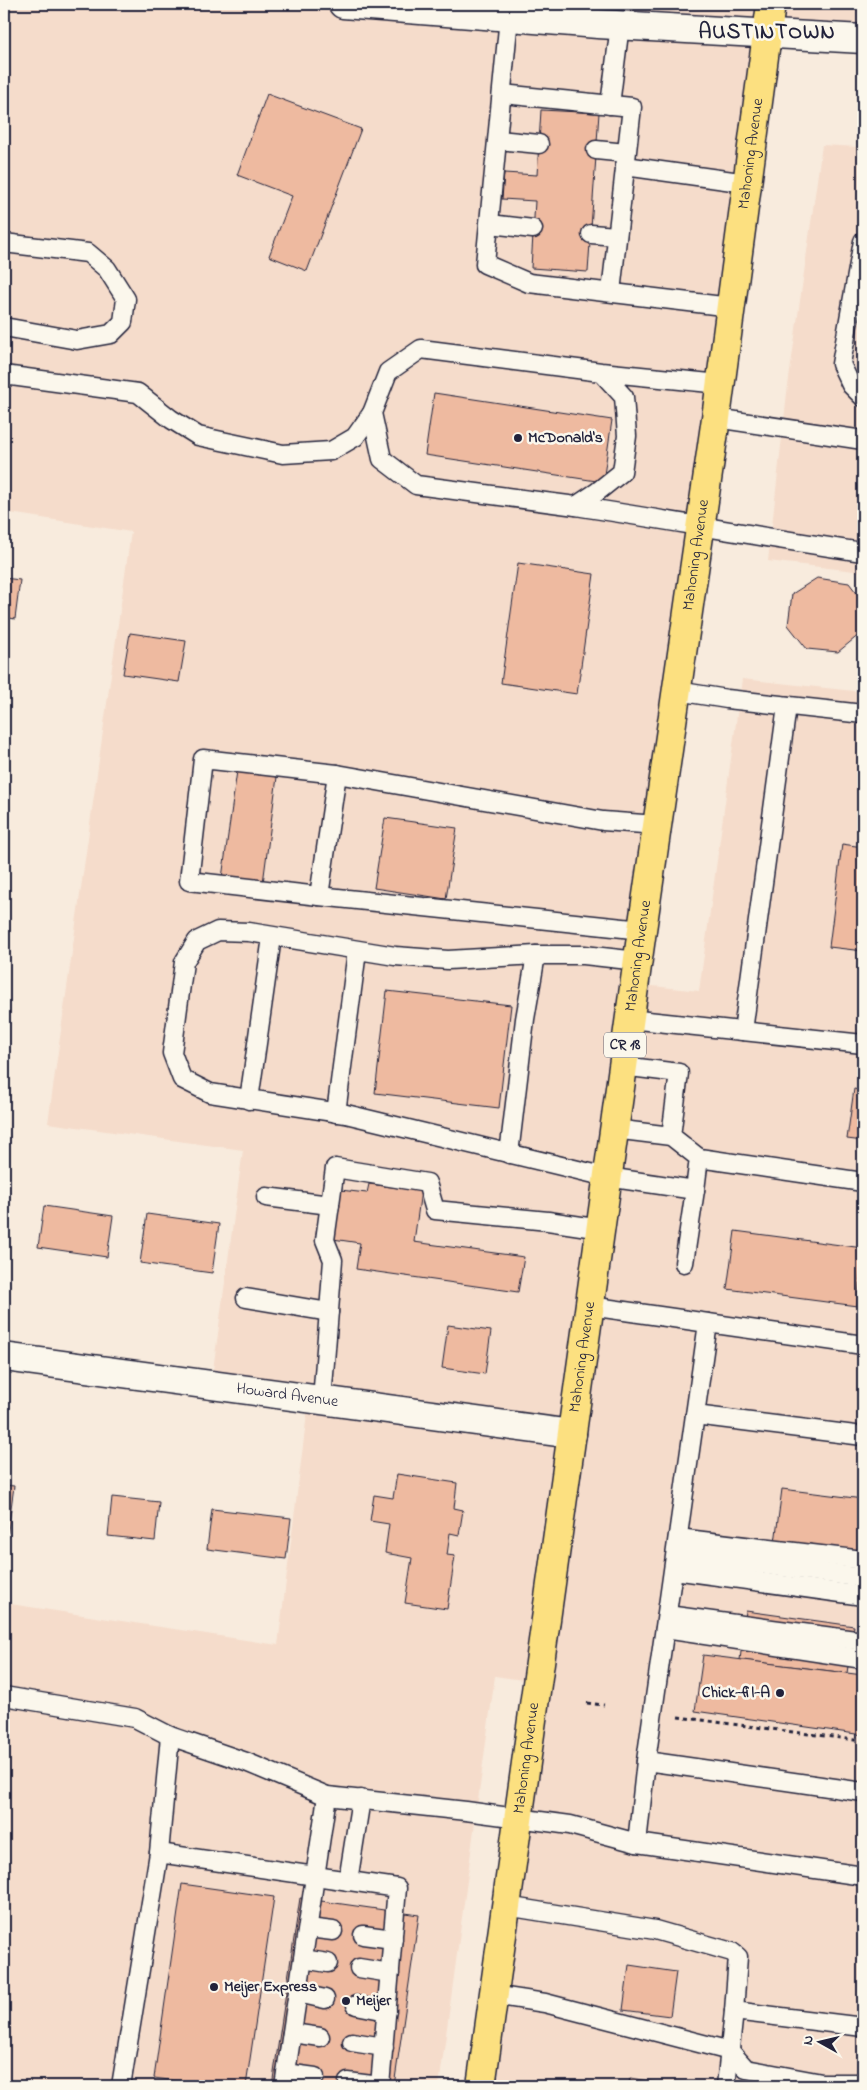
<svg xmlns="http://www.w3.org/2000/svg" width="867" height="2090" font-family="'Indie Flower',sans-serif">
<style>
.built{fill:#f5dccb}
.building{fill:#eebaa0;stroke:#22223b}
.lines{fill:none;stroke-linecap:round;stroke-linejoin:round}
.service-casing{stroke:#22223b;stroke-width:21}
.minor-casing{stroke:#22223b;stroke-width:31}
.secondary-casing{stroke:#22223b;stroke-width:31}
.primary-casing{stroke:#22223b;stroke-width:31}
.path{stroke:#22223b;stroke-width:3;stroke-dasharray:4 4;stroke-linecap:butt}
.service{stroke:#fbf7ec;stroke-width:18}
.minor{stroke:#fbf7ec;stroke-width:28}
.secondary{stroke:#fbf7ec;stroke-width:28}
.primary{stroke:#fce080;stroke-width:28}
.poi-dot{fill:#22223b;stroke:#fbf7ec;stroke-width:2}
.labels{text-anchor:middle;dominant-baseline:central;stroke-width:5;stroke-linejoin:round;paint-order:stroke}
.shield{fill:#fbf7ec;stroke:#636270;stroke-width:1}
.shield-label{font-size:15px;font-weight:bold;fill:#22223b}
.street-label{font-size:16px;fill:#22223b;stroke:#fbf7ec}
.poi-label{font-size:16px;font-weight:bold;fill:#22223b;stroke:#fbf7ec;text-anchor:start}
.district-label{font-size:21px;font-weight:bold;letter-spacing:1px;fill:#22223b;stroke:#fbf7ec}
</style>
<rect width="100%" height="100%" fill="#f8ebdd"/>
<filter id="ink" filterUnits="userSpaceOnUse"><feTurbulence type="fractalNoise" baseFrequency=".02" numOctaves="2"/><feDisplacementMap in="SourceGraphic" scale="10" xChannelSelector="R" yChannelSelector="G"/><feConvolveMatrix kernelMatrix="1 2 1 2 8 2 1 2 1" color-interpolation-filters="sRGB"/></filter>
<g filter="url(#ink)">
<g class="built">
<polygon points="4,4 863,4 863,39 767,34 634,984 699,991 742,679 863,692 863,2086 481,2086 537,1682 495,1676 439,2086 4,2086 4,1603 278,1645 309,1398 211,1385 243,1150 48,1123 131,532 4,512"/>
<polygon points="863,119 863,572 768,561 787,393 822,145 858,147"/>
</g>
<g class="building">
<polygon points="267,94 361,129 307,271 269,256 292,196 237,175"/>
<polygon points="541,110 599,113 588,272 531,268 535,201 502,199 504,173 537,175"/>
<polygon points="434,393 612,420 603,482 425,455"/>
<polygon points="518,563 594,574 577,694 501,683"/>
<polygon points="4,578 20,580 15,619 4,617"/>
<polygon points="817,578 849,583 863,601 860,634 838,652 807,649 788,625 792,594"/>
<polygon points="130,633 186,641 179,682 123,674"/>
<polygon points="4,657 9,658 4,703"/>
<polygon points="237,771 277,777 263,883 222,878"/>
<polygon points="385,818 457,828 446,899 374,888"/>
<polygon points="842,844 863,847 863,951 829,947"/>
<polygon points="387,991 511,1005 499,1108 375,1093"/>
<polygon points="854,1089 863,1091 863,1141 847,1139"/>
<polygon points="369,1184 421,1191 414,1242 524,1257 518,1292 356,1269 360,1243 333,1239 340,1190 367,1193"/>
<polygon points="44,1206 113,1216 107,1257 38,1247"/>
<polygon points="147,1214 219,1224 212,1273 140,1263"/>
<polygon points="735,1231 863,1248 857,1306 727,1289"/>
<polygon points="448,1325 491,1331 485,1374 442,1368"/>
<polygon points="397,1474 457,1483 454,1508 463,1510 459,1535 450,1533 447,1555 455,1556 447,1609 405,1603 412,1558 385,1553 389,1524 370,1521 374,1495 393,1498"/>
<polygon points="4,1485 14,1486 7,1538 4,1538"/>
<polygon points="782,1489 863,1499 863,1554 775,1543"/>
<polygon points="112,1497 159,1502 155,1541 108,1536"/>
<polygon points="212,1509 291,1518 286,1559 207,1549"/>
<polygon points="746,1611 854,1626 847,1673 740,1660"/>
<polygon points="703,1655 863,1675 863,1735 695,1711"/>
<polygon points="182,1884 274,1897 246,2086 214,2086 154,2078"/>
<polygon points="300,1898 419,1915 394,2086 272,2086"/>
<polygon points="629,1965 676,1972 670,2016 623,2010"/>
<polygon points="630,2078 660,2083 660,2086 628,2086"/>
</g>
<g class="lines">
<g class="service-casing">
<g id="service">
<polyline points="509,17 485,264 529,283 731,307"/>
<polyline points="502,94 632,107 611,292"/>
<polyline points="610,105 620,25"/>
<polyline points="498,140 539,144"/>
<polyline points="596,150 626,153"/>
<polyline points="625,166 747,183"/>
<polyline points="490,224 533,229"/>
<polyline points="591,234 617,236"/>
<polyline points="863,241 841,364 851,385 863,397"/>
<polyline points="4,243 88,253 107,269 126,299 123,322 111,334 77,340 4,327"/>
<polyline points="601,372 624,397 627,436 622,472 597,492 576,506 416,485 382,459 372,413 388,372 421,349 601,372 720,384"/>
<polyline points="4,375 138,393 171,419 198,436 283,454 331,451 355,437 372,413"/>
<polyline points="716,418 863,440"/>
<path d="M 576,506 C 672,521 767,538 863,552"/>
<polyline points="677,691 727,699 863,714"/>
<polyline points="319,896 189,881 203,759 337,774"/>
<polyline points="642,930 319,896 337,774 603,821 657,825"/>
<polyline points="629,1019 863,1044"/>
<polyline points="743,1031 787,706"/>
<polyline points="622,1066 679,1073 671,1136"/>
<polyline points="249,1100 272,937"/>
<polyline points="336,1113 357,951"/>
<polyline points="614,1129 671,1136 699,1158 695,1190 607,1177 346,1114 210,1093 182,1079 172,1053 184,962 197,941 218,931 249,932 395,956 448,960 536,955 584,955 638,961"/>
<polyline points="509,1154 525,1019 536,955"/>
<polyline points="699,1158 863,1182"/>
<polyline points="266,1197 330,1205"/>
<polyline points="684,1263 695,1190"/>
<polyline points="246,1298 329,1312"/>
<polyline points="708,1323 863,1345"/>
<polyline points="322,1400 333,1260 325,1240 335,1168 427,1183 435,1210 548,1221 601,1229"/>
<polyline points="695,1415 863,1436"/>
<polyline points="678,1538 863,1560"/>
<polyline points="676,1553 863,1578"/>
<polyline points="674,1570 863,1596"/>
<polyline points="667,1615 863,1641"/>
<polyline points="665,1629 863,1659"/>
<polyline points="4,1696 135,1718 170,1736"/>
<polyline points="646,1761 863,1792"/>
<polyline points="637,1843 863,1876"/>
<polyline points="159,1853 170,1736 246,1762 327,1796 466,1811 570,1825 637,1843 646,1761 708,1323 590,1306"/>
<polyline points="348,1881 361,1799"/>
<polyline points="506,1906 655,1930 732,1952 738,1957 734,2011 863,2027"/>
<polyline points="308,1928 333,1931"/>
<polyline points="363,1935 393,1939"/>
<polyline points="303,1959 328,1963"/>
<polyline points="359,1968 390,1973"/>
<polyline points="298,1993 325,1999"/>
<polyline points="493,1995 545,2003 730,2051 746,2069 822,2083 863,2083"/>
<polyline points="356,2005 387,2011"/>
<polyline points="292,2033 320,2037"/>
<polyline points="352,2042 384,2047"/>
<polyline points="286,2073 315,2077"/>
<polyline points="348,2082 380,2086"/>
<polyline points="121,2086 159,1853 397,1888 380,2086"/>
<polyline points="284,2086 327,1796"/>
<polyline points="726,2086 734,2011"/>
</g>
</g>
<g class="minor-casing">
<g id="minor">
<path id="s1" d="M 4,1357 L 572,1434"/>
</g>
</g>
<g class="secondary-casing">
<polyline id="secondary" points="343,4 598,24 863,39"/>
</g>
<g class="primary-casing">
<g id="primary">
<path id="s2" d="M 481,2086 L 642,930 L 716,418 L 771,4"/>
</g>
</g>
<g class="path">
<polyline points="587,1703 604,1705"/>
<polyline points="678,1717 863,1741"/>
</g>
<use href="#service" class="service"/>
<use href="#minor" class="minor"/>
<use href="#secondary" class="secondary"/>
<use href="#primary" class="primary"/>
</g>
</g>
<g class="poi-dot">
<circle cx="518" cy="438" r="5"/>
<circle cx="780" cy="1693" r="5"/>
<circle cx="214" cy="1987" r="5"/>
<circle cx="346" cy="2001" r="5"/>
</g>
<g class="labels">
<rect class="shield" x="604" y="1032.5" width="42" height="25" rx="4"/>
<g class="shield-label">
<text x="625" y="1045">CR 18</text>
</g>
<g class="street-label">
<text stroke="none"><textPath href="#s2" startOffset="1951">Mahoning Avenue</textPath></text>
<text stroke="none"><textPath href="#s2" startOffset="1546">Mahoning Avenue</textPath></text>
<text stroke="none"><textPath href="#s2" startOffset="1141">Mahoning Avenue</textPath></text>
<text stroke="none"><textPath href="#s2" startOffset="736">Mahoning Avenue</textPath></text>
<text stroke="none"><textPath href="#s1" startOffset="286">Howard Avenue</textPath></text>
<text stroke="none"><textPath href="#s2" startOffset="331">Mahoning Avenue</textPath></text>
</g>
<g class="poi-label">
<text x="528" y="438">McDonald's</text>
<text x="770" y="1693" text-anchor="end">Chick-fil-A</text>
<text x="224" y="1987">Meijer Express</text>
<text x="356" y="2001">Meijer</text>
</g>
<g class="district-label">
<text x="767" y="33">AUSTINTOWN</text>
</g>
</g>
<rect width="867" height="2090" fill="none" stroke="#fbf7ec" stroke-width="20"/>
<rect x="10" y="10" width="847" height="2070" fill="none" stroke="#22223b" stroke-width="2" filter="url(#ink)"/>
<g transform="translate(820 2042) rotate(278)" stroke="#fbf7ec" stroke-width="4" paint-order="stroke">
<path d="M0-4L9 19L0 12L-9 19Z" fill="#22223b"/>
<text y="-8" font-size="14" font-weight="bold" text-anchor="middle" fill="#22223b">N</text>
</g>
</svg>
